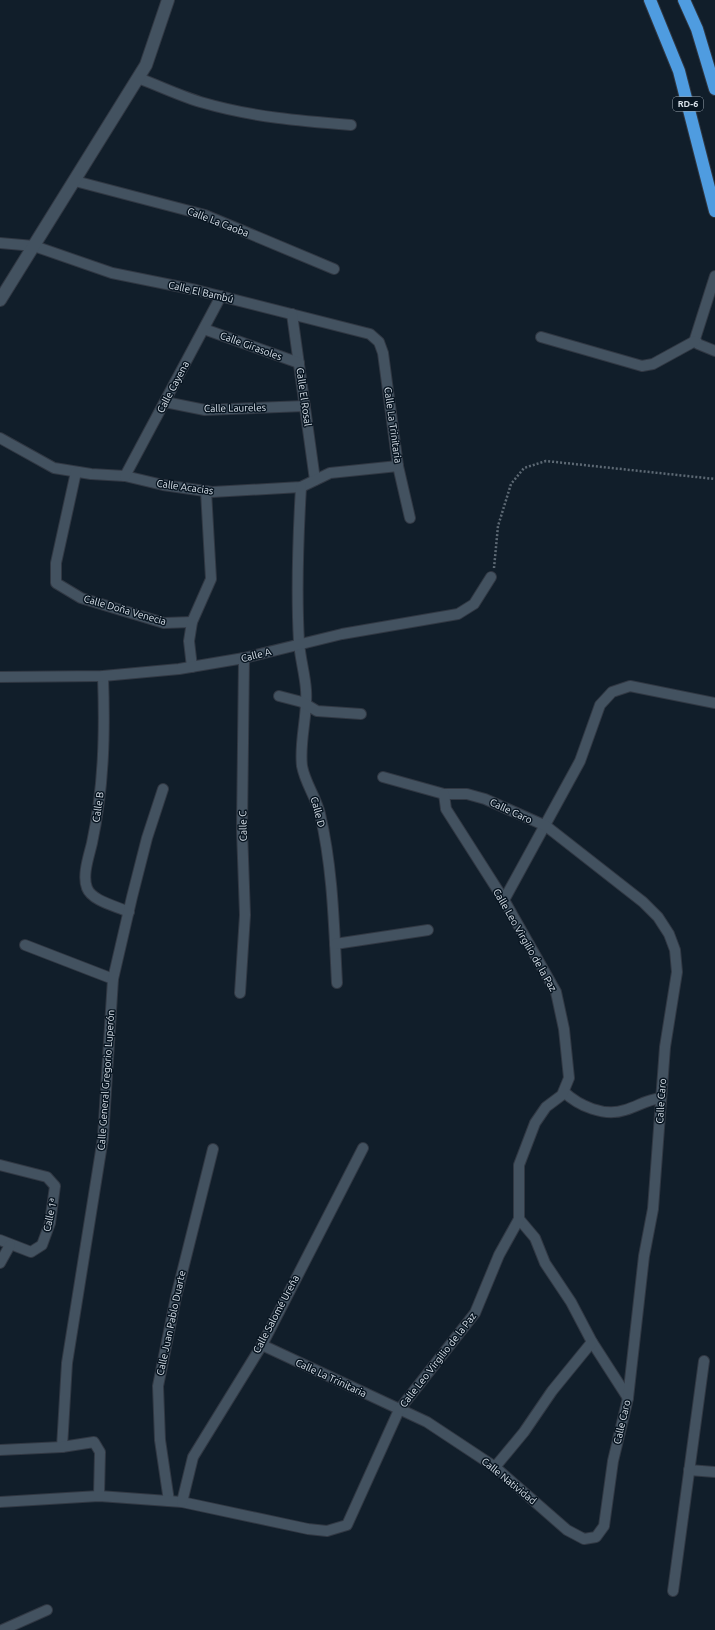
<svg xmlns="http://www.w3.org/2000/svg" width="715" height="1630" font-family="Ubuntu,sans-serif">
<style>
.lines{fill:none;stroke-linecap:round;stroke-linejoin:round}
.minor-casing{stroke:#313843;stroke-width:12}
.secondary-casing{stroke:#313843;stroke-width:14}
.motorway-casing{stroke:#313843;stroke-width:14}
.path{stroke:#5d6974;stroke-width:2.5;stroke-dasharray:2 2;stroke-linecap:butt}
.minor{stroke:#435260;stroke-width:10}
.secondary{stroke:#435260;stroke-width:12}
.motorway{stroke:#4f9ce0;stroke-width:12}
.labels{text-anchor:middle;dominant-baseline:central;stroke-width:3;stroke-linejoin:round;paint-order:stroke}
.shield{fill:#081521;stroke:#9ba5af;stroke-width:1}
.shield-label{font-size:9px;font-weight:bold;fill:#dae3ec}
.street-label{font-size:10px;fill:#dae3ec;stroke:#081521}
</style>
<rect width="100%" height="100%" fill="#111e2a"/>
<g class="lines">
<g class="minor-casing">
<g id="minor">
<path d="M 138,78 C 160,86 182,97 204,103 C 252,117 301,121 351,125"/>
<polyline points="75,181 205,215 334,269"/>
<polyline points="0,243 34,246 112,273 196,290 370,334 379,342 383,353 398,466 410,518"/>
<polyline points="715,276 695,339 698,344 715,351"/>
<polyline points="292,314 315,480"/>
<polyline points="204,329 299,363"/>
<polyline points="541,337 642,366 653,364 695,341"/>
<polyline points="165,402 205,410 305,406"/>
<polyline points="0,438 54,468 91,474 125,476 163,485 212,492 301,487 330,473 398,466"/>
<polyline points="76,472 56,563 56,583 81,598 164,623 192,622"/>
<polyline points="125,476 221,296"/>
<path d="M 301,487 C 298,539 296,590 299,642 C 300,658 305,674 306,690 C 308,715 299,741 302,766 C 305,783 316,797 320,814 C 333,869 334,927 337,983"/>
<polyline points="192,667 189,641 192,622 211,579 206,491"/>
<path d="M 103,676 C 105,732 104,787 92,843 C 89,856 82,875 87,888 C 92,901 116,906 129,912"/>
<polyline points="0,677 103,676 179,669 244,658 342,634 458,614 474,604 491,577"/>
<polyline points="279,696 302,702 317,711 361,714"/>
<polyline points="504,900 580,761 600,705 612,692 630,686 715,703"/>
<polyline points="335,944 428,930"/>
<polyline points="25,945 113,979"/>
<polyline points="240,993 245,915 242,830 244,658"/>
<path d="M 564,1092 C 579,1106 604,1117 625,1110 C 639,1106 645,1100 661,1098"/>
<polyline points="0,1165 47,1177 55,1186 50,1223 42,1245 31,1252 0,1240"/>
<polyline points="0,1263 10,1245"/>
<polyline points="592,1342 628,1398"/>
<polyline points="262,1345 427,1422 495,1467 567,1530 584,1539 596,1537 604,1526 613,1461 628,1398 644,1256 653,1209 665,1047 677,972 675,950 669,934 658,917 643,902 546,826 485,799 467,794 444,794 383,777"/>
<polyline points="62,1447 67,1363 103,1138 113,979 132,897 147,838 163,789"/>
<polyline points="0,1450 62,1447 94,1442 100,1452 99,1496"/>
<polyline points="495,1467 524,1432 552,1391 592,1342 571,1302 545,1263 535,1238 519,1219"/>
<polyline points="689,1470 715,1472"/>
<polyline points="169,1501 160,1440 158,1386 176,1297 213,1149"/>
<polyline points="0,1502 99,1496 182,1502 308,1529 327,1531 347,1525 399,1410 475,1313 499,1255 519,1219 519,1165 535,1123 546,1107 562,1095 569,1078 564,1029 556,992 504,900 446,809 444,794"/>
<polyline points="182,1502 193,1457 262,1345 363,1148"/>
<polyline points="673,1591 704,1361"/>
<polyline points="2,1630 47,1610"/>
</g>
</g>
<g class="secondary-casing">
<polyline id="secondary" points="0,300 146,65 168,0"/>
</g>
<g class="motorway-casing">
<g id="motorway">
<polyline points="650,0 679,71 715,211"/>
<polyline points="684,0 697,29 715,89"/>
</g>
</g>
<polyline class="path" points="494,568 498,526 511,484 524,468 546,461 715,479"/>
<use href="#minor" class="minor"/>
<use href="#secondary" class="secondary"/>
<use href="#motorway" class="motorway"/>
</g>
<g class="labels">
<rect class="shield" x="673" y="97" width="30" height="14" rx="3"/>
<g class="shield-label">
<text x="688" y="104">RD-6</text>
</g>
<g class="street-label">
<text transform="translate(218 222) rotate(21)">Calle La Caoba</text>
<text transform="translate(201 292) rotate(13)">Calle El Bambú</text>
<text transform="translate(251 346) rotate(20)">Calle Girasoles</text>
<text transform="translate(173 387) rotate(-62)">Calle Cayena</text>
<text transform="translate(304 397) rotate(82)">Calle El Rosal</text>
<text transform="translate(235 408) rotate(-1)">Calle Laureles</text>
<text transform="translate(393 425) rotate(82)">Calle La Trinitaria</text>
<text transform="translate(185 487) rotate(8)">Calle Acacias</text>
<text transform="translate(125 610) rotate(16)">Calle Doña Venecia</text>
<text transform="translate(256 655) rotate(-14)">Calle A</text>
<text transform="translate(98 807) rotate(-82)">Calle B</text>
<text transform="translate(511 811) rotate(25)">Calle Caro</text>
<text transform="translate(318 812) rotate(75)">Calle D</text>
<text transform="translate(243 826) rotate(-91)">Calle C</text>
<text transform="translate(525 940) rotate(60)">Calle Leo Virgilio de la Paz</text>
<text transform="translate(106 1080) rotate(-86)">Calle General Gregorio Luperón</text>
<text transform="translate(661 1101) rotate(-86)">Calle Caro</text>
<text transform="translate(50 1215) rotate(-78)">Calle 1ª</text>
<text transform="translate(276 1314) rotate(-62)">Calle Salomé Ureña</text>
<text transform="translate(171 1323) rotate(-78)">Calle Juan Pablo Duarte</text>
<text transform="translate(438 1360) rotate(-52)">Calle Leo Virgilio de la Paz</text>
<text transform="translate(331 1378) rotate(25)">Calle La Trinitaria</text>
<text transform="translate(622 1422) rotate(-77)">Calle Caro</text>
<text transform="translate(509 1481) rotate(39)">Calle Natividad</text>
</g>
</g>
</svg>
